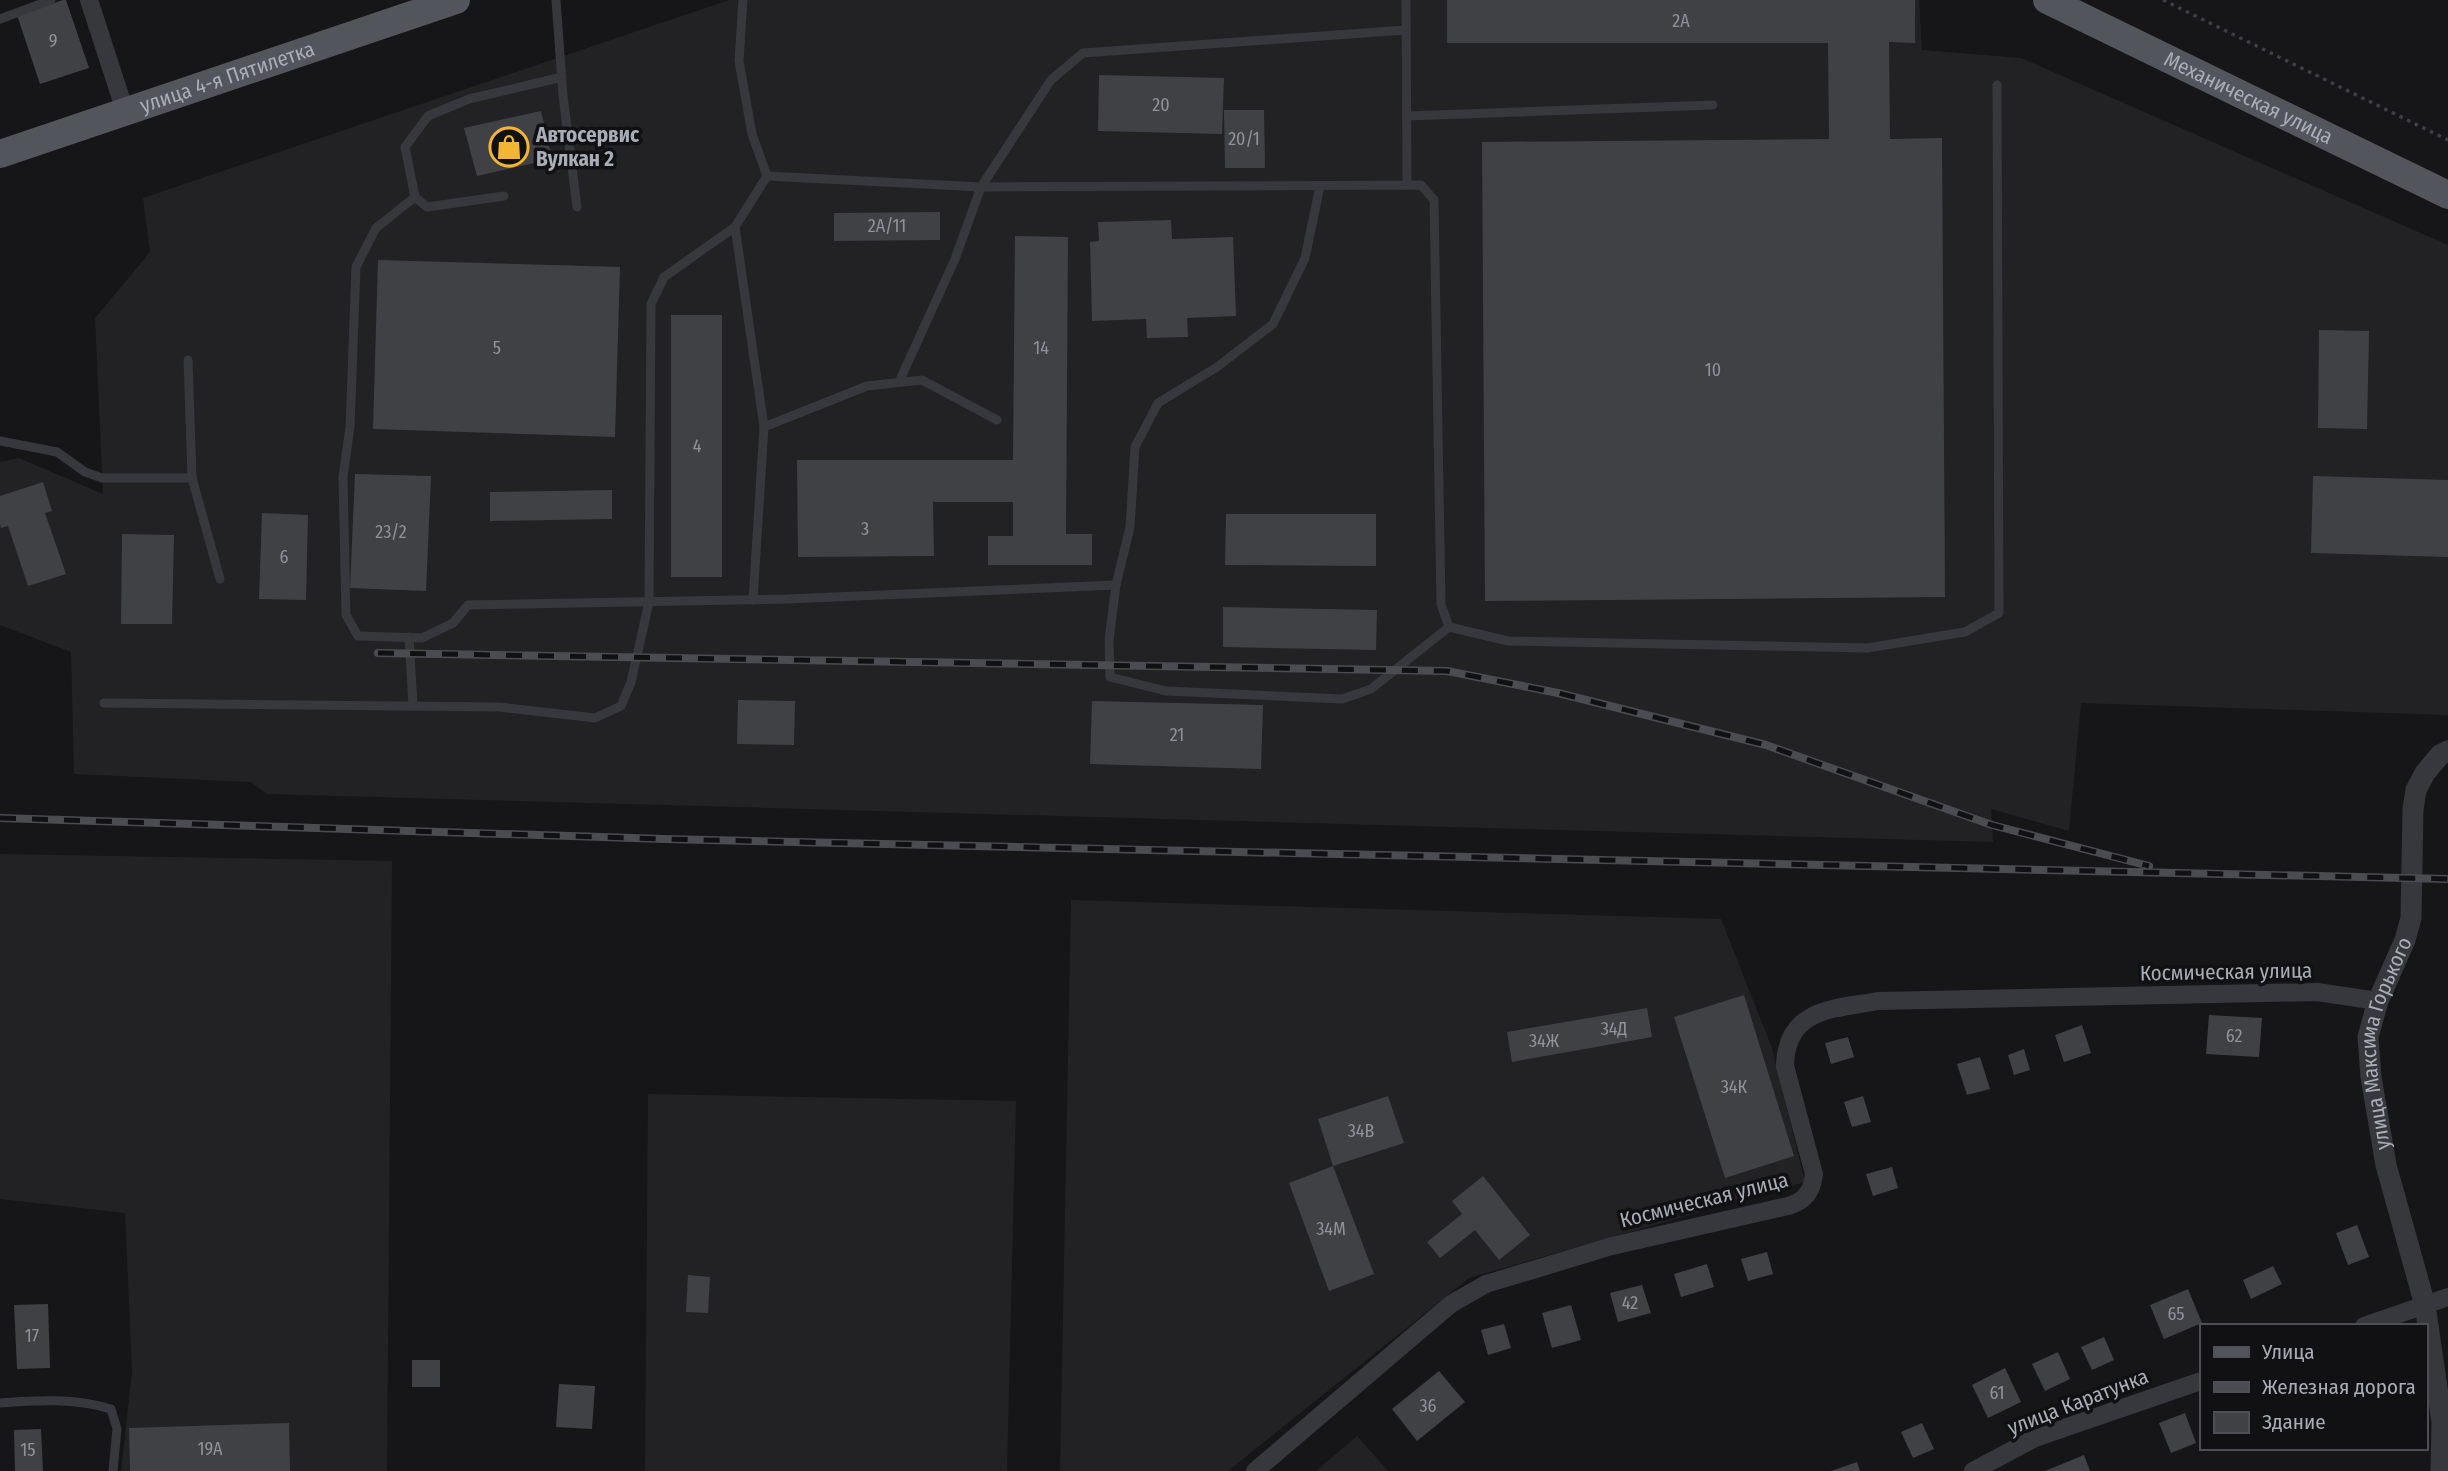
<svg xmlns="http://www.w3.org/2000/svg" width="2448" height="1471" font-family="'Fira Sans Condensed',sans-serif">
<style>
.built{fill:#222225}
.building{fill:#404145}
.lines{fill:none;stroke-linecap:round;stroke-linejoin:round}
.path{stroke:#3d3f44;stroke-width:3.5;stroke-dasharray:3.5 5;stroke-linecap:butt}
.service{stroke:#37383d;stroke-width:9}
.minor{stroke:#37383d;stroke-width:18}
.tertiary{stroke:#37383d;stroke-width:21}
.primary{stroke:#53555c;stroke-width:28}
.rail-casing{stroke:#4a4c52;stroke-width:8}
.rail{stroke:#111113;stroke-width:5;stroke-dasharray:16;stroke-linecap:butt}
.labels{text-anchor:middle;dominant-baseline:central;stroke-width:7;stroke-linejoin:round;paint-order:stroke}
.number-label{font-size:18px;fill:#8e929b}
.street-label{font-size:21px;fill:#a8adb8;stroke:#111113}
.poi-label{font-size:21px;font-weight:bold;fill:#a8adb8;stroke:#111113;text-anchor:start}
</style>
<rect width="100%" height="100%" fill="#161618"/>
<g class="built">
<polygon points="729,0 1919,0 1922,50 2021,58 2448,245 2448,715 2081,703 2069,831 1991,809 1993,842 267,794 251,782 74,774 71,652 0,625 0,462 19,458 103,494 95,318 150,252 143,198"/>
<polygon points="0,854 392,861 387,1471 121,1471 132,1371 125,1213 0,1199"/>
<polygon points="1071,900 1721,919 1772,1048 1805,1182 1469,1278 1228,1471 1060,1471"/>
<polygon points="648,1094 1016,1101 1007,1471 645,1471"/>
<polygon points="1357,1436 1388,1471 1316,1471"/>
</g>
<g class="building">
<polygon points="63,0 66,0 89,68 40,84 17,15"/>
<polygon points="1447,0 1915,0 1915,43 1889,42 1890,139 1942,138 1945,597 1485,601 1482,142 1829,139 1828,43 1447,43"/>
<polygon points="1099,75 1224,78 1222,134 1098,131"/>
<polygon points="1224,110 1264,110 1265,168 1225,168"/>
<polygon points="541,111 552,159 477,176 464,128"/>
<polygon points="940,212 940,240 834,241 834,213"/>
<polygon points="1171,220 1172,239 1233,237 1236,316 1187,318 1188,337 1147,338 1146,319 1092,321 1090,242 1099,241 1098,222"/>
<polygon points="1015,236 1068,237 1066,534 1092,534 1092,565 988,565 988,536 1013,536 1013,502 933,502 934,556 798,557 797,460 1013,460"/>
<polygon points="378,260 620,267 615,437 373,429"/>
<rect x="671" y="315" width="51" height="262"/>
<polygon points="2319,330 2369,331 2367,429 2318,428"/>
<polygon points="355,474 431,476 426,591 350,588"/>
<polygon points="2313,476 2448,480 2448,557 2311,553"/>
<polygon points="43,482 52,511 45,513 66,574 28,586 8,526 1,528 0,524 0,496"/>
<polygon points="612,490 612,519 490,521 490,492"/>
<polygon points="262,513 308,515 306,600 259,599"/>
<polygon points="1226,514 1376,514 1376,566 1225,565"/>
<polygon points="122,534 174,535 172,624 121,624"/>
<polygon points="1223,607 1377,610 1376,650 1223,647"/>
<polygon points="738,700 795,701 794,745 737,744"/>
<polygon points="1092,701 1263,705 1261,769 1090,764"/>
<polygon points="1744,995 1794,1156 1725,1178 1674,1017"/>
<polygon points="1647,1008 1652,1037 1512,1062 1507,1032"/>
<polygon points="2209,1015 2262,1018 2259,1057 2206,1054"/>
<polygon points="2082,1025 2091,1053 2064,1062 2055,1035"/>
<polygon points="1848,1037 1854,1057 1831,1064 1825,1043"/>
<polygon points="2024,1049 2030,1070 2014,1075 2008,1055"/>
<polygon points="1980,1057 1990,1089 1967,1095 1957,1064"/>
<polygon points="1388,1096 1404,1143 1333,1166 1318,1119"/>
<polygon points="1863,1096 1871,1122 1852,1127 1844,1102"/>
<polygon points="1333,1166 1374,1274 1329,1291 1289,1183"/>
<polygon points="1892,1167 1898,1188 1873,1196 1866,1174"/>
<polygon points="1483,1176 1530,1235 1499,1260 1475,1230 1440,1258 1427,1242 1462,1214 1452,1201"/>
<polygon points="2357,1225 2369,1257 2348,1265 2336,1233"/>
<polygon points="1767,1252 1773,1274 1748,1281 1741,1259"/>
<polygon points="1707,1264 1714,1287 1681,1297 1674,1274"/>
<polygon points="2273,1266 2282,1284 2251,1299 2243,1280"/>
<polygon points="688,1275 710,1277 708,1313 686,1312"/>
<polygon points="1642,1285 1651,1313 1618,1322 1610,1293"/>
<polygon points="2188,1289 2202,1323 2164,1339 2150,1305"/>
<polygon points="48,1304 50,1368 17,1369 14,1305"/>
<polygon points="1571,1305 1581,1340 1552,1348 1542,1313"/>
<polygon points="1504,1324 1511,1348 1488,1355 1481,1330"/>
<polygon points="2104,1337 2114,1360 2092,1370 2081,1347"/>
<polygon points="2058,1352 2070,1379 2045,1391 2032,1364"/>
<rect x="412" y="1360" width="28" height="27"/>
<polygon points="2005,1368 2021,1402 1988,1418 1972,1385"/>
<polygon points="1439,1371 1465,1402 1417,1441 1392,1409"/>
<polygon points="559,1384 595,1386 592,1429 556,1427"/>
<polygon points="2185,1413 2196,1443 2171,1453 2159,1423"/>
<polygon points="289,1423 290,1471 130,1471 129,1428"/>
<polygon points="1922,1423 1934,1449 1913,1458 1901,1432"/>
<polygon points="41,1429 43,1471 15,1471 14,1430"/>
<polygon points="2084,1455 2090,1471 2045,1471"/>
<polygon points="1857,1462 1860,1471 1831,1471"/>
</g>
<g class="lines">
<polyline class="path" points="2163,0 2448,140"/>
<g class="service">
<polyline points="556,0 563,96 577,207"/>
<polyline points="1406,0 1407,185"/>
<polyline points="0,19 51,0"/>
<polyline points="1407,116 1713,105"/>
<polyline points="767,176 981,187 1421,185 1434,200 1441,604 1449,627 1508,641 1867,648 1965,632 1999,613 1997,85"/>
<polyline points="1320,186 1305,258 1273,324 1217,367 1158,403 1135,447 1130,527 1116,585 1109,640 1110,677 1166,691 1342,699 1371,689 1449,627"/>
<polyline points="504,196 427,207 415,197 405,147 428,116 469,99 562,77"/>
<polyline points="415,197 376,228 356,267 350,427 343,477 346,615 358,636 422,638 453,623 468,605 787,599 1116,585"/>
<polyline points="735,227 764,427 753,600"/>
<polyline points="188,360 192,478 220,579"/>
<polyline points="899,382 955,259 981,187 1051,80 1083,53 1406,30"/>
<polyline points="764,427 867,386 922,380 997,420"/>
<polyline points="0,441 57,452 85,472 102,478 192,478"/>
<polyline points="409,637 413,706"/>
<polyline points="104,703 499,707 595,718 621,706 631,682 649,602 651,304 664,277 735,227 767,176 752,134 739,61 743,0"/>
<path d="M 0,1403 C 37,1400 76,1398 111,1409 L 117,1429 L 113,1471"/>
</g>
<g class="minor">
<polyline points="89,0 126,114"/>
<polyline points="2364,1326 2448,1297"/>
<path d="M 1255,1471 L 1451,1304 L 1486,1284 L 1612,1246 L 1788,1206 C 1805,1201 1812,1192 1814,1174 L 1785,1066 C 1786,1008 1834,1009 1878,1001 L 2317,992 L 2378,1001"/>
<polyline points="1973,1471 2035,1438 2201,1381"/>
</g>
<path class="tertiary" id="s1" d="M 2441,1471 L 2442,1422 L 2425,1305 L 2386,1165 L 2371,1077 L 2368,1037 L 2378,1001 L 2405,940 L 2411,918 L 2413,809 L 2416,790 L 2425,773 L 2440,755 L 2448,751"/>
<g class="primary">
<path id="s2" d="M 2047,0 L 2448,195"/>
<path id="s3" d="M 0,154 L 456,0"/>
</g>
<g class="rail-casing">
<g id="rail">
<polyline points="378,653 1447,671 1558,693 1766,745 1992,825 2149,866"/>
<polyline points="0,818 664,839 2448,879"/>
</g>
</g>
<use href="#rail" class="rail"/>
</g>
<defs>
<g id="shop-ring" transform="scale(2.0125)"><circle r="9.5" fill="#111113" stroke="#f3b534" stroke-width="1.5"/><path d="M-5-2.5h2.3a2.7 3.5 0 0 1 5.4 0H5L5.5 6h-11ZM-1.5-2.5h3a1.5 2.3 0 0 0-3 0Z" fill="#f3b534"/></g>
</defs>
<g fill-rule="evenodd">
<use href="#shop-ring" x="509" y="147"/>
</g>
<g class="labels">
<g class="number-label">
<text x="1681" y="21">2А</text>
<text x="53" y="41">9</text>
<text x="1161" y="105">20</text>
<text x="1244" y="139">20/1</text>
<text x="887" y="226">2А/11</text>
<text x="497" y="348">5</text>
<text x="1041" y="348">14</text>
<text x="1713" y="370">10</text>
<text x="697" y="446">4</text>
<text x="865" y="529">3</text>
<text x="391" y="532">23/2</text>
<text x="284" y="557">6</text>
<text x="1177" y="735">21</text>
<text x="1614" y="1029">34Д</text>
<text x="2234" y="1036">62</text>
<text x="1544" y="1041">34Ж</text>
<text x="1734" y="1087">34К</text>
<text x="1361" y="1131">34В</text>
<text x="1331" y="1229">34М</text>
<text x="1630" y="1303">42</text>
<text x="2176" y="1314">65</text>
<text x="32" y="1336">17</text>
<text x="1997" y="1393">61</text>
<text x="1428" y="1406">36</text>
<text x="210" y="1449">19А</text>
<text x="28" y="1450">15</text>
</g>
<g class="street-label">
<text stroke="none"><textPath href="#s3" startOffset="240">улица 4-я Пятилетка</textPath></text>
<text stroke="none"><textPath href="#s2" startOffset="224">Механическая улица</textPath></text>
<text transform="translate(2226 972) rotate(-1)">Космическая улица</text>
<text stroke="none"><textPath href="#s1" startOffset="438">улица Максима Горького</textPath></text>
<text transform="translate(1704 1200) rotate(-14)">Космическая улица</text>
<text transform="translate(2078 1402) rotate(-21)">улица Каратунка</text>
</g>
<g class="poi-label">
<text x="536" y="135">Автосервис<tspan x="536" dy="24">Вулкан 2</tspan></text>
</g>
</g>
<rect x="2200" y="1324" width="228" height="126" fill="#111113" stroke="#4d4f55" stroke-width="2"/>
<rect x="2214" y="1347" width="35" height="10" fill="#53555c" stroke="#4d4f55" stroke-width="2"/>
<text x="2262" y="1359" font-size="21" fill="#a8adb8">Улица</text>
<rect x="2214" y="1382" width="35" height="10" fill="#4a4c52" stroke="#4d4f55" stroke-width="2"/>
<text x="2262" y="1394" font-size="21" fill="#a8adb8">Железная дорога</text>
<rect x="2214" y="1412" width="35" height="21" fill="#404145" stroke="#4d4f55" stroke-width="2"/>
<text x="2262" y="1429" font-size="21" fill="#a8adb8">Здание</text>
</svg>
